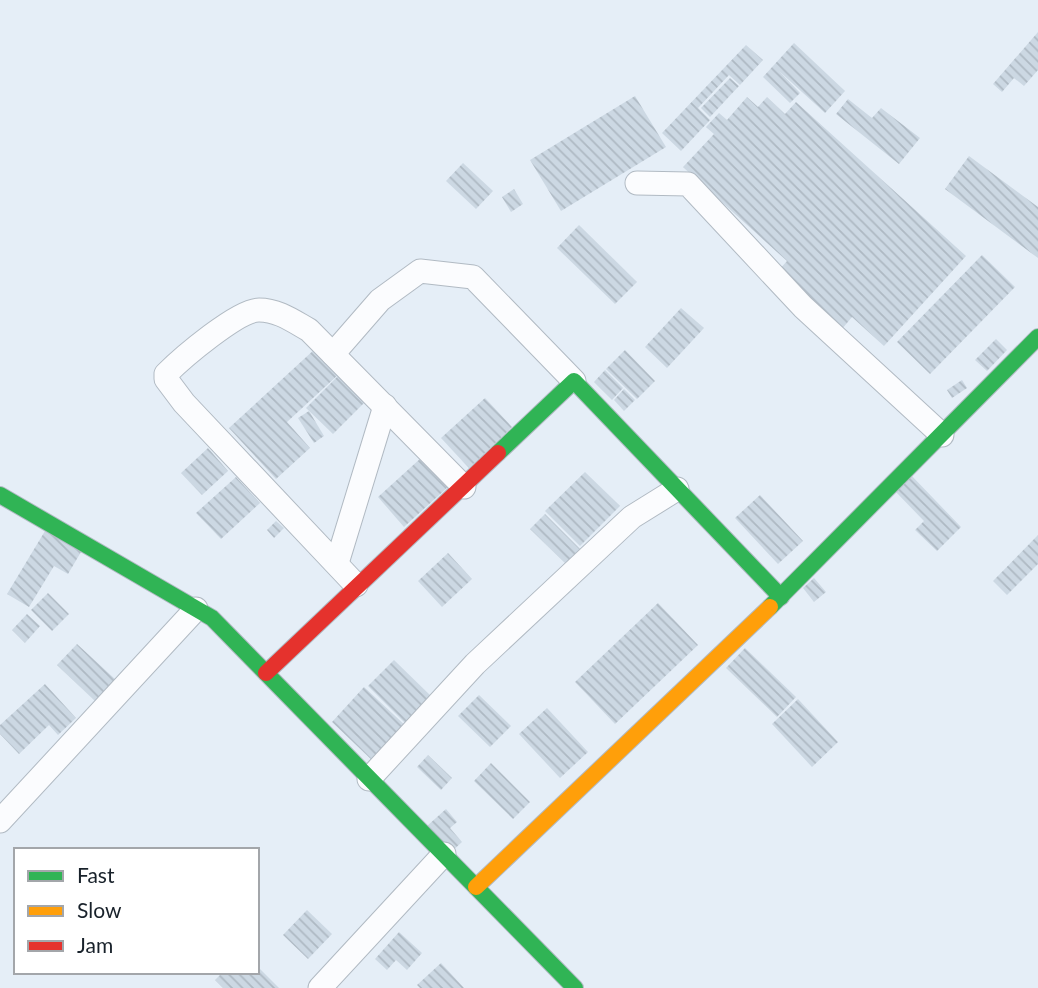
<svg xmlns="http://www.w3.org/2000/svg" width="1038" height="988" font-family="Lato,sans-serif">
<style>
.building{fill:url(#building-back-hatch)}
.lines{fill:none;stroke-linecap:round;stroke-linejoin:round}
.street-casing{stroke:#b1bac3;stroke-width:25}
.fast-casing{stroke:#b1bac3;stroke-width:18}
.slow-casing{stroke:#b1bac3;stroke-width:18}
.jam-casing{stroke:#b1bac3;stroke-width:18}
.street{stroke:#fbfcfe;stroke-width:23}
.fast{stroke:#30b455;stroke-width:16}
.slow{stroke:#ff9f0a;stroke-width:16}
.jam{stroke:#e5322d;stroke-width:16}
</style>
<defs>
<pattern id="building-back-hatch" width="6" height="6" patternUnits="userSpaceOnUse" patternTransform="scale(1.75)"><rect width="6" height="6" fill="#ccd8e3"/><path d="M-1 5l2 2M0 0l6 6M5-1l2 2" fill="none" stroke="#aeb9c3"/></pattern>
</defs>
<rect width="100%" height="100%" fill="#e5eef7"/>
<g class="building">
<polygon points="1038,32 1038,70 1024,86 1014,78 1002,92 993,84"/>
<polygon points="794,43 845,91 825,113 779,71 800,93 790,103 763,77"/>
<polygon points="746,45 763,60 740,85 729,75 698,108 710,120 681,151 662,133"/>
<polygon points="730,78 739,86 710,117 701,108"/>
<polygon points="635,96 666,147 561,211 530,160"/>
<polygon points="747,97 758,107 767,97 785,114 796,102 966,256 884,346 852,317 842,329 778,271 787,261 683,167 714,134 706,127 719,113 727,120"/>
<polygon points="848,99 872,118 881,108 920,138 899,164 836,114"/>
<polygon points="969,156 1038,207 1038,258 945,189"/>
<polygon points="463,163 493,191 476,209 446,181"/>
<polygon points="514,189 523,204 511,212 502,197"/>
<polygon points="579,225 637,282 615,304 557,248"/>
<polygon points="982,255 1015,287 930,374 897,342"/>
<polygon points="681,308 704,328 667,368 645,347"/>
<polygon points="996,339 1007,350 987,371 975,360"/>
<polygon points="316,348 339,374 287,422 310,448 276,479 229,428"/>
<polygon points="625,350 655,381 637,399 606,369"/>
<polygon points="605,370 623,388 612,400 594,382"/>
<polygon points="338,376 365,402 333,434 306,408"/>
<polygon points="962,380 967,388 952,398 947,390"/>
<polygon points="624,389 635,400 624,411 614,400"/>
<polygon points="485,398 512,427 469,468 441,438"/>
<polygon points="309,411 324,436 314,443 298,418"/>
<polygon points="208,448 228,471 202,495 181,473"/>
<polygon points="421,458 448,487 404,527 378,497"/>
<polygon points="585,472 620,506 580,546 545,511"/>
<polygon points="909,473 961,527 937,551 915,530 924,521 893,489"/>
<polygon points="236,477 260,503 221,539 196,513"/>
<polygon points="760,495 803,541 778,564 735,518"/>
<polygon points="545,514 580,549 566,564 530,529"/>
<polygon points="276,521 284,528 274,538 267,530"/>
<polygon points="45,531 81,552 68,574 54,566 29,607 7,594"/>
<polygon points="1038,535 1038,564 1007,595 993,581"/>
<polygon points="448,553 472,579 442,607 418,581"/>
<polygon points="814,578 826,592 814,602 803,588"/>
<polygon points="48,593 69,614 52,631 31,610"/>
<polygon points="658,603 698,645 615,724 575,682"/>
<polygon points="27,614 40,626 25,643 12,630"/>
<polygon points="77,644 116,680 96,702 57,665"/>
<polygon points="745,648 796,697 777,717 726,668"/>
<polygon points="394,660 433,698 406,724 368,686"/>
<polygon points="45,684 76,718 58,735 49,725 19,754 0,734 0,725"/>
<polygon points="364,687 408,728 375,763 332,722"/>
<polygon points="479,695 511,726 490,747 458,716"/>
<polygon points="798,699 838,742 812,767 772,724"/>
<polygon points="547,708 588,752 560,778 519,734"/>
<polygon points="428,755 452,778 441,790 417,767"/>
<polygon points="491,763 530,802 513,819 474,781"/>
<polygon points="446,809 457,822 450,828 462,842 450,853 427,826"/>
<polygon points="307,910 332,934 308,959 283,935"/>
<polygon points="399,932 422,953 407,970 396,960 387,970 375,959"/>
<polygon points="441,963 464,988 420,988 417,985"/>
<polygon points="257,966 279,988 223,988 215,980 223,972 257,972"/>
</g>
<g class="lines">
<g class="street-casing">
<g id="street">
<polyline points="637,183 688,184 803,307 942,435"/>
<polyline points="333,354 380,300 420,271 473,277 574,381"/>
<polyline points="337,563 385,406"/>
<path d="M 356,585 L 184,403 L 166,379 L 166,374 C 182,358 238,310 259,310 C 278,310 293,321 309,330 L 464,487"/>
<polyline points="369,779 475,664 632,517 677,489"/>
<polyline points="0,821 196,609"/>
<polyline points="320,988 444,854"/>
</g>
</g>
<g class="fast-casing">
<g id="fast">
<polyline points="498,453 574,381 781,597"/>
<polyline points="0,495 212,618 575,988"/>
<polyline points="770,607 1038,337"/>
</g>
</g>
<g class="slow-casing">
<polyline id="slow" points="476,887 770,607"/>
</g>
<g class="jam-casing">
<polyline id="jam" points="266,673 498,453"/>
</g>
<use href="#street" class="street"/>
<use href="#fast" class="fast"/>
<use href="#slow" class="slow"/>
<use href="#jam" class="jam"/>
</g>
<rect x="14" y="848" width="245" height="126" fill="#ffffff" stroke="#a3a6aa" stroke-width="2"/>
<rect x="28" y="871" width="35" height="10" fill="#30b455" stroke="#a3a6aa" stroke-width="2"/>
<text x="77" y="883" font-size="21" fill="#18212a">Fast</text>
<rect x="28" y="906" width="35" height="10" fill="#ff9f0a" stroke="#a3a6aa" stroke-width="2"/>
<text x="77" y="918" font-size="21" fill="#18212a">Slow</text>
<rect x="28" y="941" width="35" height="10" fill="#e5322d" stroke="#a3a6aa" stroke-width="2"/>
<text x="77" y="953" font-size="21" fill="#18212a">Jam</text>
</svg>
